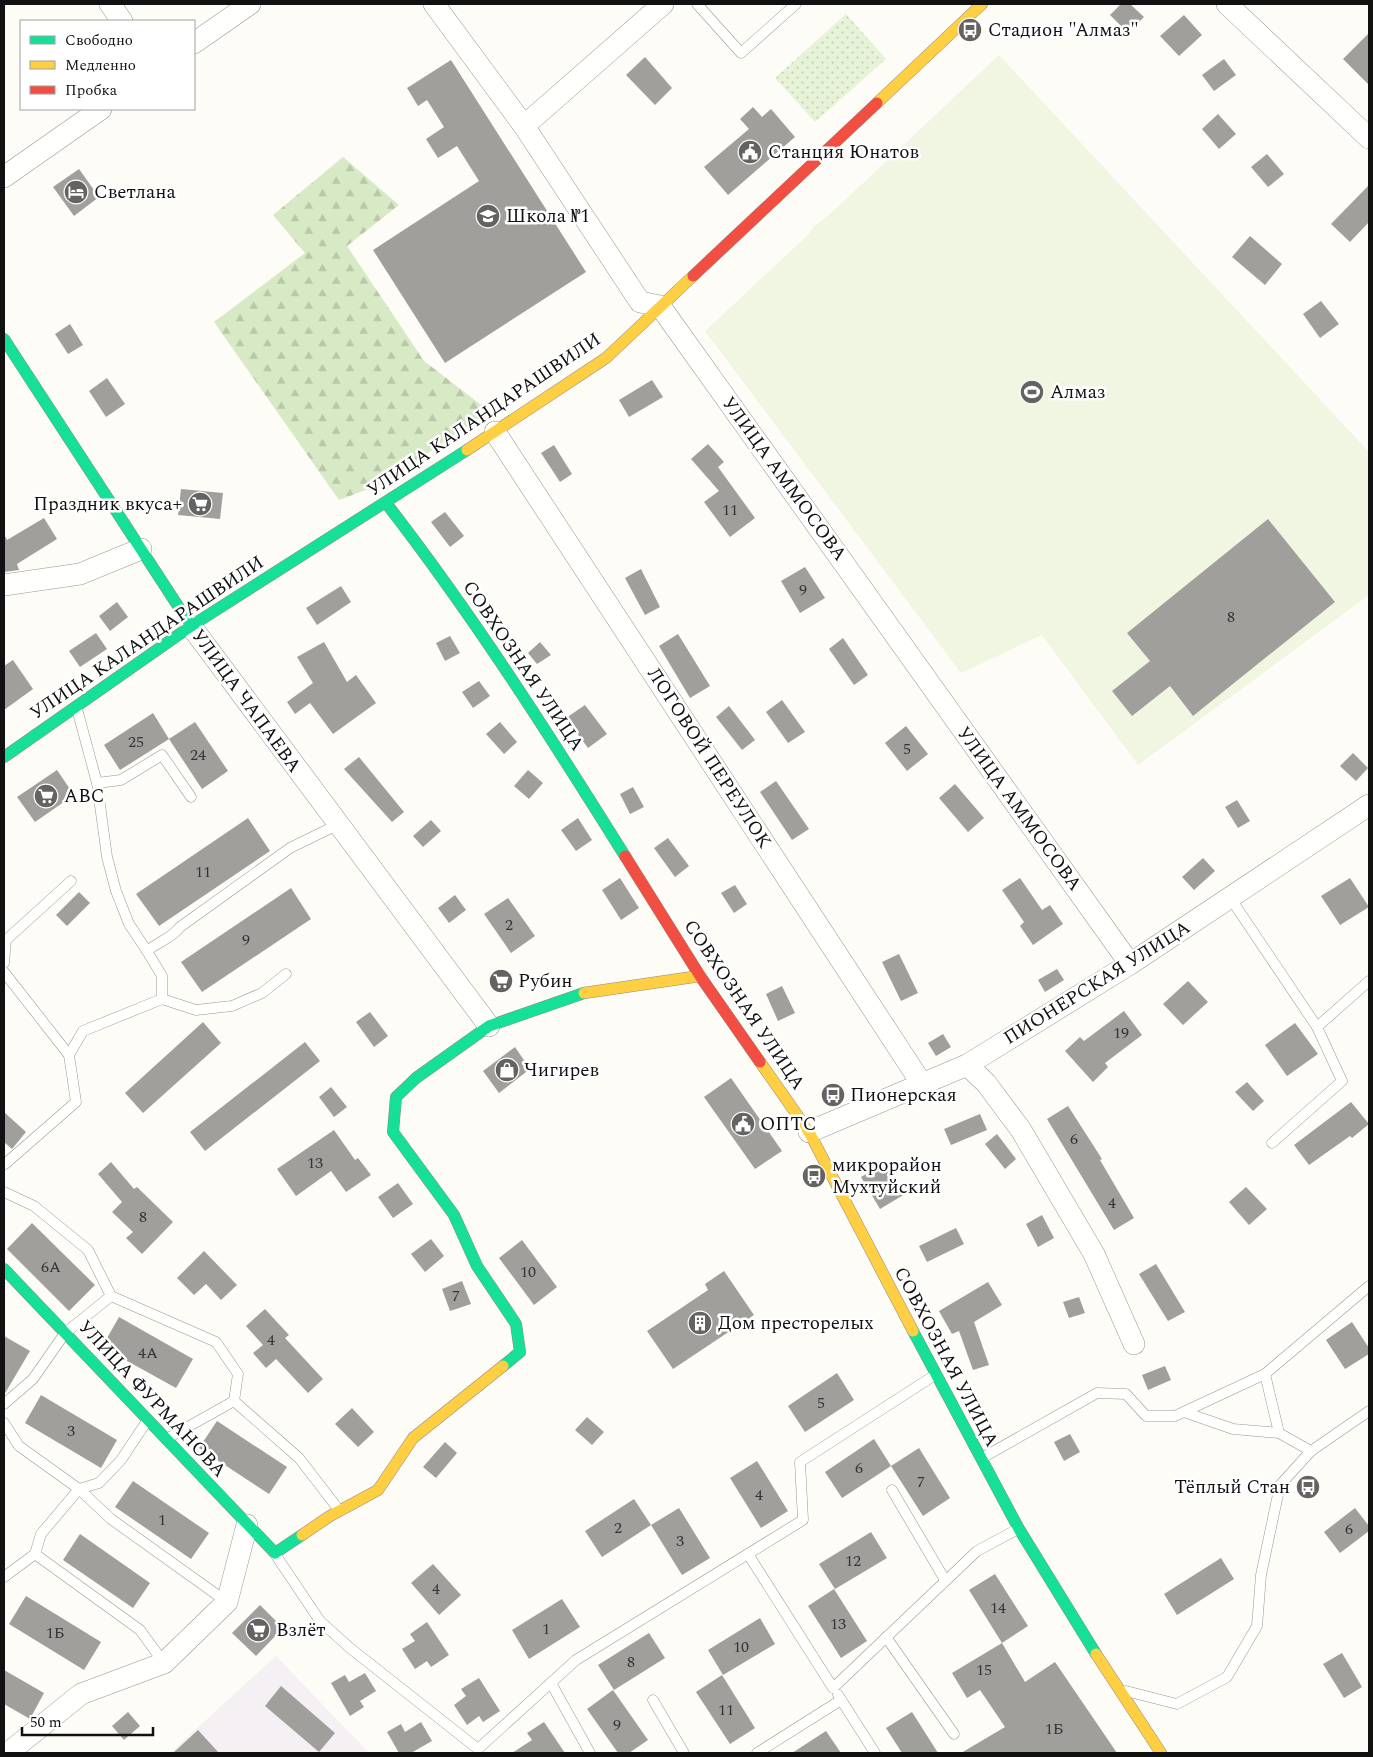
<svg xmlns="http://www.w3.org/2000/svg" width="1373" height="1757" font-family="Spectral,serif">
<style>
.industrial{fill:#f5f0f3}
.forest{fill:url(#forest-firs)}
.garden{fill:url(#garden-dots)}
.pitch{fill:#f0f6e1}
.building{fill:#a19f9c}
.lines{fill:none;stroke-linecap:round;stroke-linejoin:round}
.lane-casing{stroke:#979795;stroke-width:11}
.street-casing{stroke:#979795;stroke-width:22}
.fast-casing{stroke:#8e8d8b;stroke-width:12}
.slow-casing{stroke:#8e8d8b;stroke-width:12}
.jam-casing{stroke:#8e8d8b;stroke-width:12}
.lane{stroke:#fffffe;stroke-width:10}
.street{stroke:#fffffe;stroke-width:21}
.fast{stroke:#16e098;stroke-width:11}
.slow{stroke:#ffcf43;stroke-width:11}
.jam{stroke:#f24e42;stroke-width:11}
.labels{text-anchor:middle;dominant-baseline:central;stroke-width:5;stroke-linejoin:round;paint-order:stroke}
.number-label{font-size:16px;fill:#353434}
.poi-label{font-size:19px;fill:#111;stroke:#fff;text-anchor:start}
.street-label{font-size:19px;fill:#111;stroke:#fff}
</style>
<defs>
<pattern id="forest-firs" width="22" height="20" patternUnits="userSpaceOnUse" patternTransform="scale(1.25)"><rect width="22" height="20" fill="#d8eac5"/><path d="M5 1l3.5 6h-7zM16 11l3.5 6h-7z" fill="#b8c8a8"/></pattern>
<pattern id="garden-dots" width="8" height="8" patternUnits="userSpaceOnUse" patternTransform="scale(1.25)"><rect width="8" height="8" fill="#e7f3d7"/><path d="M2 2h.1M6 6h.1" fill="none" stroke="#c5cfb8" stroke-width="1.8" stroke-linecap="round"/></pattern>
</defs>
<rect width="100%" height="100%" fill="#fdfcf7"/>
<polygon class="industrial" points="276,1656 369,1753 170,1753"/>
<polygon class="forest" points="343,157 399,205 347,246 424,361 489,411 384,483 339,500 214,322 305,253 273,215"/>
<polygon class="garden" points="846,14 886,59 815,122 775,78"/>
<polygon class="pitch" points="999,55 1369,452 1369,595 1138,765 1042,635 961,673 705,331 808,235 814,226 828,216"/>
<g class="building">
<polygon points="1121,4 1130,4 1144,17 1128,33 1110,15"/>
<polygon points="1184,15 1202,35 1179,56 1160,36"/>
<polygon points="1369,33 1369,85 1343,59"/>
<polygon points="645,57 672,88 655,105 626,75"/>
<polygon points="1224,59 1236,75 1214,91 1202,75"/>
<polygon points="451,60 586,272 445,363 373,250 479,181 457,146 438,158 426,139 444,127 427,100 418,106 407,88"/>
<polygon points="753,107 762,117 771,109 795,137 728,195 704,167 749,129 740,119"/>
<polygon points="1218,114 1236,134 1219,149 1202,129"/>
<polygon points="1267,154 1284,174 1268,187 1251,167"/>
<polygon points="79,169 99,197 74,216 53,187"/>
<polygon points="1369,185 1369,222 1350,242 1331,224"/>
<polygon points="1250,236 1282,264 1265,285 1232,257"/>
<polygon points="1321,301 1339,324 1320,338 1303,314"/>
<polygon points="70,324 83,345 68,354 55,334"/>
<polygon points="107,378 125,404 106,417 89,391"/>
<polygon points="652,380 663,397 629,417 619,400"/>
<polygon points="708,444 724,462 718,467 755,518 730,537 704,502 719,491 691,459"/>
<polygon points="554,445 572,474 560,482 541,453"/>
<polygon points="181,489 223,493 220,519 178,515"/>
<polygon points="445,512 464,536 450,547 431,522"/>
<polygon points="44,518 57,539 17,564 19,570 4,572 4,534 7,540"/>
<polygon points="1268,519 1335,602 1193,716 1170,686 1132,716 1112,691 1150,661 1127,633"/>
<polygon points="805,567 825,598 800,613 781,581"/>
<polygon points="641,569 660,607 645,615 625,578"/>
<polygon points="341,586 351,602 317,625 306,608"/>
<polygon points="117,602 128,617 110,631 99,616"/>
<polygon points="96,633 107,649 80,667 69,651"/>
<polygon points="678,634 710,686 690,698 659,646"/>
<polygon points="450,636 460,653 445,661 436,643"/>
<polygon points="843,638 868,675 854,685 829,649"/>
<polygon points="324,642 347,682 356,675 376,703 333,734 310,703 295,714 287,702 313,683 297,657"/>
<polygon points="540,642 551,655 537,664 528,653"/>
<polygon points="13,660 33,689 4,710 4,666"/>
<polygon points="479,681 490,696 473,708 462,692"/>
<polygon points="782,700 805,732 788,743 766,712"/>
<polygon points="585,705 607,734 588,748 566,718"/>
<polygon points="729,706 755,740 742,750 716,717"/>
<polygon points="153,713 169,739 120,770 104,745"/>
<polygon points="195,722 228,771 202,789 169,739"/>
<polygon points="500,722 517,742 504,754 486,734"/>
<polygon points="906,726 928,754 907,771 885,743"/>
<polygon points="1353,753 1368,768 1356,781 1340,766"/>
<polygon points="359,757 404,812 392,822 344,769"/>
<polygon points="57,770 74,795 35,822 17,797"/>
<polygon points="528,770 543,783 529,799 514,786"/>
<polygon points="776,781 809,829 792,840 760,792"/>
<polygon points="955,784 984,818 968,832 939,798"/>
<polygon points="633,787 644,807 630,814 620,794"/>
<polygon points="1237,800 1250,821 1238,828 1225,807"/>
<polygon points="248,818 270,851 159,926 136,894"/>
<polygon points="578,818 592,840 576,851 561,830"/>
<polygon points="431,820 441,831 423,847 413,836"/>
<polygon points="668,838 689,866 675,877 654,848"/>
<polygon points="1203,858 1215,871 1194,890 1182,877"/>
<polygon points="620,878 639,908 621,920 602,890"/>
<polygon points="1020,878 1042,910 1050,905 1063,924 1033,945 1020,926 1024,922 1002,890"/>
<polygon points="1350,878 1369,907 1340,925 1321,896"/>
<polygon points="735,885 747,904 734,913 721,893"/>
<polygon points="291,888 311,919 202,992 181,962"/>
<polygon points="79,892 90,903 67,926 56,915"/>
<polygon points="455,895 466,910 449,923 438,908"/>
<polygon points="508,898 535,936 511,953 484,914"/>
<polygon points="899,954 918,993 901,1001 882,962"/>
<polygon points="1057,969 1064,980 1045,992 1038,980"/>
<polygon points="1188,981 1208,1002 1183,1025 1163,1004"/>
<polygon points="782,986 795,1013 778,1021 766,994"/>
<polygon points="1124,1011 1142,1035 1105,1063 1108,1067 1093,1082 1065,1051 1080,1037 1084,1041"/>
<polygon points="370,1012 388,1036 374,1047 356,1022"/>
<polygon points="203,1022 221,1043 143,1113 125,1093"/>
<polygon points="1295,1023 1318,1054 1287,1076 1265,1045"/>
<polygon points="943,1034 951,1047 936,1056 928,1043"/>
<polygon points="305,1042 320,1061 205,1151 190,1132"/>
<polygon points="515,1047 530,1069 499,1093 483,1071"/>
<polygon points="731,1078 782,1151 755,1169 704,1097"/>
<polygon points="1247,1082 1264,1101 1253,1111 1235,1092"/>
<polygon points="331,1087 347,1107 334,1117 319,1097"/>
<polygon points="1351,1102 1369,1124 1352,1138 1350,1136 1309,1165 1294,1145"/>
<polygon points="1068,1106 1102,1159 1100,1160 1134,1218 1114,1230 1047,1119"/>
<polygon points="4,1112 26,1132 12,1149 4,1142"/>
<polygon points="980,1114 987,1130 951,1145 944,1129"/>
<polygon points="334,1130 355,1160 358,1158 371,1175 346,1192 331,1171 296,1196 277,1169"/>
<polygon points="997,1134 1016,1159 1005,1169 985,1144"/>
<polygon points="111,1162 134,1189 137,1187 173,1222 142,1254 126,1238 133,1232 112,1212 122,1202 98,1174"/>
<polygon points="886,1163 905,1194 880,1209 861,1177"/>
<polygon points="398,1183 413,1204 393,1218 378,1197"/>
<polygon points="1246,1187 1267,1209 1249,1225 1229,1202"/>
<polygon points="1042,1215 1054,1238 1038,1247 1026,1224"/>
<polygon points="32,1223 95,1285 69,1311 7,1249"/>
<polygon points="956,1228 964,1244 927,1262 919,1246"/>
<polygon points="431,1239 444,1256 425,1272 411,1254"/>
<polygon points="522,1240 557,1287 534,1305 499,1258"/>
<polygon points="204,1251 237,1285 221,1300 206,1284 194,1295 177,1278"/>
<polygon points="1156,1264 1185,1312 1168,1321 1139,1274"/>
<polygon points="724,1271 754,1315 673,1369 647,1331 708,1290 705,1284"/>
<polygon points="462,1281 471,1304 450,1311 442,1289"/>
<polygon points="988,1282 1002,1305 974,1322 989,1365 973,1370 959,1331 952,1334 939,1311"/>
<polygon points="1079,1297 1085,1313 1069,1318 1063,1302"/>
<polygon points="265,1309 289,1335 285,1338 323,1379 308,1393 276,1359 266,1368 253,1353 263,1345 246,1326"/>
<polygon points="119,1317 193,1359 176,1388 102,1347"/>
<polygon points="1352,1322 1369,1348 1369,1354 1345,1369 1326,1340"/>
<polygon points="4,1336 30,1351 4,1395"/>
<polygon points="1165,1366 1171,1380 1148,1390 1142,1375"/>
<polygon points="837,1373 854,1400 805,1432 788,1406"/>
<polygon points="41,1395 117,1440 101,1468 25,1423"/>
<polygon points="352,1408 374,1432 358,1447 335,1424"/>
<polygon points="587,1417 604,1432 592,1445 575,1430"/>
<polygon points="217,1421 287,1467 269,1494 199,1448"/>
<polygon points="1070,1434 1080,1452 1064,1461 1054,1442"/>
<polygon points="874,1439 891,1466 842,1498 825,1472"/>
<polygon points="445,1442 457,1453 436,1478 423,1467"/>
<polygon points="919,1448 950,1498 923,1516 891,1466"/>
<polygon points="757,1461 788,1511 761,1528 730,1478"/>
<polygon points="133,1481 209,1533 191,1559 115,1507"/>
<polygon points="634,1499 651,1525 679,1508 710,1558 682,1575 651,1525 602,1557 585,1531"/>
<polygon points="1355,1508 1369,1526 1369,1531 1340,1553 1324,1532"/>
<polygon points="871,1532 887,1558 835,1589 819,1564"/>
<polygon points="80,1534 150,1583 133,1608 63,1560"/>
<polygon points="1221,1558 1234,1579 1177,1615 1164,1594"/>
<polygon points="433,1564 461,1595 439,1615 411,1583"/>
<polygon points="995,1574 1028,1626 1002,1643 969,1590"/>
<polygon points="834,1589 867,1641 841,1658 808,1606"/>
<polygon points="26,1596 101,1642 84,1670 9,1624"/>
<polygon points="562,1599 580,1627 529,1659 512,1630"/>
<polygon points="260,1605 283,1628 256,1656 232,1633"/>
<polygon points="760,1618 775,1644 723,1675 708,1650"/>
<polygon points="427,1622 449,1655 431,1667 427,1661 415,1669 402,1649 415,1641 410,1634"/>
<polygon points="649,1633 665,1658 614,1690 598,1665"/>
<polygon points="1002,1643 1025,1682 1055,1662 1117,1753 961,1753 1005,1727 980,1690 967,1698 952,1673"/>
<polygon points="1342,1653 1362,1687 1344,1698 1323,1664"/>
<polygon points="4,1670 44,1693 30,1719 4,1704"/>
<polygon points="365,1673 376,1691 360,1701 364,1707 350,1716 331,1683 345,1675 349,1682"/>
<polygon points="722,1675 755,1728 730,1744 696,1692"/>
<polygon points="479,1678 500,1711 483,1722 479,1716 467,1725 454,1705 466,1696 461,1689"/>
<polygon points="281,1686 335,1733 319,1752 265,1706"/>
<polygon points="613,1690 648,1740 629,1753 618,1753 587,1709"/>
<polygon points="128,1712 140,1726 124,1740 112,1726"/>
<polygon points="912,1712 938,1753 902,1753 886,1728"/>
<polygon points="421,1722 432,1741 411,1753 399,1753 387,1732 401,1724 405,1732"/>
<polygon points="544,1722 565,1753 512,1753 532,1740 527,1733"/>
<polygon points="198,1730 219,1753 173,1753"/>
<polygon points="826,1731 841,1753 792,1753"/>
</g>
<g class="lines">
<g class="lane-casing">
<g id="lane">
<polyline points="697,4 741,53 796,4"/>
<polyline points="77,709 97,783 107,857 116,891 129,924 147,951"/>
<polyline points="97,783 121,780 162,755 191,797"/>
<polyline points="1231,899 1317,1027 1342,1081 1272,1143"/>
<polyline points="4,963 6,940 71,881"/>
<polyline points="4,972 69,1055 76,1102 5,1164"/>
<polyline points="162,999 196,1010 232,1006 262,993 286,974"/>
<polyline points="1317,1027 1369,981"/>
<path d="M 69,1055 L 83,1031 L 162,999 L 162,976 L 147,951 C 158,942 172,938 180,927 L 290,848 L 337,825"/>
<polyline points="4,1192 34,1206 88,1250 111,1296"/>
<polyline points="1265,1374 1369,1286"/>
<polyline points="4,1404 33,1379 65,1333 111,1296 216,1342 238,1374 234,1401"/>
<polyline points="1184,1412 1233,1429 1279,1433"/>
<polyline points="147,1421 121,1460 99,1483 79,1489 41,1534 35,1554 140,1630 164,1663"/>
<polyline points="4,1423 19,1446 79,1489 111,1519 227,1602"/>
<polyline points="168,1438 234,1401 299,1458 339,1510"/>
<polyline points="982,1458 1097,1393 1126,1394 1146,1416 1175,1416 1265,1374 1279,1433 1311,1451"/>
<polyline points="892,1490 945,1580"/>
<polyline points="275,1554 320,1621 350,1648 478,1749 576,1660 803,1520 800,1462 935,1375"/>
<polyline points="748,1554 833,1688 977,1551 1018,1529"/>
<polyline points="4,1577 35,1554"/>
<polyline points="886,1637 954,1734"/>
<polyline points="551,1683 590,1753"/>
<polyline points="1126,1691 1177,1704 1227,1677 1257,1626 1261,1575 1280,1485 1311,1451 1369,1411"/>
<polyline points="838,1695 875,1753"/>
<polyline points="653,1700 684,1753"/>
<polyline points="757,1753 841,1700"/>
</g>
</g>
<g class="street-casing">
<g id="street">
<polyline points="110,4 122,21"/>
<polyline points="434,4 524,126 640,302 660,306 1130,964"/>
<polyline points="1227,4 1369,138"/>
<polyline points="194,43 250,4"/>
<polyline points="524,126 663,4"/>
<polyline points="4,177 101,109"/>
<polyline points="495,432 922,1084"/>
<polyline points="4,585 80,574 141,549"/>
<polyline points="191,626 489,1026"/>
<polyline points="967,1065 986,1083 1021,1130 1094,1254 1134,1344"/>
<polyline points="809,1132 967,1065 1130,964 1369,805"/>
<polyline points="8,1753 81,1694 164,1663 227,1602 247,1525"/>
</g>
</g>
<g class="fast-casing">
<g id="fast">
<polyline points="4,339 191,626"/>
<path d="M 386,503 C 473,615 550,736 625,856"/>
<polyline points="4,757 191,626 467,450"/>
<polyline points="4,1269 275,1553 302,1535"/>
<polyline points="913,1331 1019,1529 1096,1654"/>
<polyline points="503,1366 520,1352 516,1324 477,1266 454,1215 393,1132 396,1097 416,1078 489,1026 584,993"/>
</g>
</g>
<g class="slow-casing">
<g id="slow">
<polyline points="877,103 982,4"/>
<polyline points="467,450 606,358 693,276"/>
<polyline points="584,993 700,976"/>
<polyline points="760,1062 809,1132 913,1331"/>
<polyline points="302,1535 330,1516 378,1490 413,1438 503,1366"/>
<polyline points="1096,1654 1161,1753"/>
</g>
</g>
<g class="jam-casing">
<g id="jam">
<polyline points="693,276 877,103"/>
<polyline points="625,856 700,976 760,1062"/>
</g>
</g>
<use href="#lane" class="lane"/>
<use href="#street" class="street"/>
<use href="#fast" class="fast"/>
<use href="#slow" class="slow"/>
<use href="#jam" class="jam"/>
</g>
<defs>
<g id="bus-disc" transform="scale(1.25)"><circle r="9.5" fill="#646362" stroke="#fff"/><path d="M-5-6H5V4H4V6H2V4H-2V6H-4V4H-5ZM-3.5-4V0h7V-4ZM-3.5 1.2v1.5H-2V1.2ZM2 1.2v1.5H3.5V1.2Z" fill="#fff"/></g>
<g id="civic-disc" transform="scale(1.25)"><circle r="9.5" fill="#646362" stroke="#fff"/><path d="M-.6-6.5H3V-4.5H.6V-3L4-1V1h2V6H-6V1h2V-1L-.6-3ZM-1.2 2.5V6h2.4V2.5Z" fill="#fff"/></g>
<g id="hotel-disc" transform="scale(1.25)"><circle r="9.5" fill="#646362" stroke="#fff"/><path d="M-6-4.5h1.5V1H6V5H4.5V3h-9V5H-6ZM-4 0a1.8 1.8 0 1 1 3.6 0ZM.5 0V-2.5h3Q6-2.5 6 0Z" fill="#fff"/></g>
<g id="school-disc" transform="scale(1.25)"><circle r="9.5" fill="#646362" stroke="#fff"/><path d="M0-5L7-2L0 1L-7-2ZM-4 1L0 2.5L4 1V4Q0 6-4 4Z" fill="#fff"/></g>
<g id="stadium-disc" transform="scale(1.25)"><circle r="9.5" fill="#646362" stroke="#fff"/><path d="M0-5a6.5 5 0 1 0 0 10a6.5 5 0 1 0 0-10ZM-3.5-1.8h7v3.6h-7Z" fill="#fff"/></g>
<g id="supermarket-disc" transform="scale(1.25)"><circle r="9.5" fill="#646362" stroke="#fff"/><path d="M-6-5.5h2.5l.6 2H6L4.5 2H-2.5L-4.4-4H-6ZM-1.5 3.2a1.3 1.3 0 1 0 .1 0ZM3 3.2a1.3 1.3 0 1 0 .1 0Z" fill="#fff"/></g>
<g id="shop-disc" transform="scale(1.25)"><circle r="9.5" fill="#646362" stroke="#fff"/><path d="M-5-2.5h2.3a2.7 3.5 0 0 1 5.4 0H5L5.5 6h-11ZM-1.5-2.5h3a1.5 2.3 0 0 0-3 0Z" fill="#fff"/></g>
<g id="building-disc" transform="scale(1.25)"><circle r="9.5" fill="#646362" stroke="#fff"/><path d="M-4-6H4V6H1V3H-1V6H-4ZM-2.5-4.3h1.7v1.8h-1.7ZM.8-4.3h1.7v1.8H.8ZM-2.5-1h1.7V.8h-1.7ZM.8-1h1.7V.8H.8Z" fill="#fff"/></g>
</defs>
<g fill-rule="evenodd">
<use href="#bus-disc" x="970" y="30"/>
<use href="#civic-disc" x="750" y="152"/>
<use href="#hotel-disc" x="76" y="192"/>
<use href="#school-disc" x="488" y="216"/>
<use href="#stadium-disc" x="1032" y="392"/>
<use href="#supermarket-disc" x="200" y="504"/>
<use href="#supermarket-disc" x="46" y="796"/>
<use href="#supermarket-disc" x="501" y="981"/>
<use href="#shop-disc" x="507" y="1070"/>
<use href="#bus-disc" x="833" y="1095"/>
<use href="#civic-disc" x="743" y="1124"/>
<use href="#bus-disc" x="814" y="1176"/>
<use href="#building-disc" x="700" y="1323"/>
<use href="#bus-disc" x="1308" y="1487"/>
<use href="#supermarket-disc" x="258" y="1630"/>
</g>
<g class="labels">
<g class="number-label">
<text x="730" y="510">11</text>
<text x="803" y="590">9</text>
<text x="1231" y="617">8</text>
<text x="136" y="742">25</text>
<text x="907" y="749">5</text>
<text x="198" y="755">24</text>
<text x="203" y="872">11</text>
<text x="509" y="925">2</text>
<text x="246" y="940">9</text>
<text x="1121" y="1033">19</text>
<text x="1074" y="1139">6</text>
<text x="315" y="1163">13</text>
<text x="1112" y="1203">4</text>
<text x="143" y="1217">8</text>
<text x="51" y="1267">6А</text>
<text x="528" y="1272">10</text>
<text x="456" y="1296">7</text>
<text x="271" y="1340">4</text>
<text x="148" y="1353">4А</text>
<text x="821" y="1403">5</text>
<text x="71" y="1431">3</text>
<text x="859" y="1468">6</text>
<text x="921" y="1482">7</text>
<text x="759" y="1495">4</text>
<text x="162" y="1520">1</text>
<text x="618" y="1528">2</text>
<text x="1349" y="1529">6</text>
<text x="680" y="1541">3</text>
<text x="853" y="1561">12</text>
<text x="436" y="1589">4</text>
<text x="998" y="1608">14</text>
<text x="838" y="1624">13</text>
<text x="546" y="1629">1</text>
<text x="55" y="1633">1Б</text>
<text x="741" y="1647">10</text>
<text x="631" y="1662">8</text>
<text x="984" y="1670">15</text>
<text x="726" y="1710">11</text>
<text x="617" y="1725">9</text>
<text x="1054" y="1729">1Б</text>
</g>
<g class="poi-label">
<text x="988" y="30">Стадион "Алмаз"</text>
<text x="768" y="152">Станция Юнатов</text>
<text x="94" y="192">Светлана</text>
<text x="506" y="216">Школа №1</text>
<text x="1050" y="392">Алмаз</text>
<text x="182" y="504" text-anchor="end">Праздник вкуса+</text>
<text x="64" y="796">ABC</text>
<text x="518" y="981">Рубин</text>
<text x="524" y="1070">Чигирев</text>
<text x="850" y="1095">Пионерская</text>
<text x="760" y="1124">ОПТС</text>
<text x="832" y="1165">микрорайон<tspan x="832" dy="22">Мухтуйский</tspan></text>
<text x="718" y="1323">Дом престорелых</text>
<text x="1290" y="1487" text-anchor="end">Тёплый Стан</text>
<text x="276" y="1630">Взлёт</text>
</g>
<g class="street-label">
<text transform="translate(484 415) rotate(-34)">УЛИЦА КАЛАНДАРАШВИЛИ</text>
<text transform="translate(784 479) rotate(54)">УЛИЦА АММОСОВА</text>
<text transform="translate(147 638) rotate(-34)">УЛИЦА КАЛАНДАРАШВИЛИ</text>
<text transform="translate(523 666) rotate(56)">СОВХОЗНАЯ УЛИЦА</text>
<text transform="translate(246 701) rotate(54)">УЛИЦА ЧАПАЕВА</text>
<text transform="translate(709 758) rotate(57)">ЛОГОВОЙ ПЕРЕУЛОК</text>
<text transform="translate(1019 809) rotate(54)">УЛИЦА АММОСОВА</text>
<text transform="translate(1097 983) rotate(-32)">ПИОНЕРСКАЯ УЛИЦА</text>
<text transform="translate(744 1005) rotate(56)">СОВХОЗНАЯ УЛИЦА</text>
<text transform="translate(946 1357) rotate(62)">СОВХОЗНАЯ УЛИЦА</text>
<text transform="translate(152 1399) rotate(47)">УЛИЦА ФУРМАНОВА</text>
</g>
</g>
<rect width="1373" height="1757" fill="none" stroke="#111111" stroke-width="10"/>
<rect x="20" y="20" width="175" height="90" fill="#ffffff" stroke="#a0a0a0"/>
<rect x="30" y="36" width="25" height="8" fill="#16e098" stroke="#a0a0a0"/>
<text x="65" y="45" font-size="15" fill="#111111">Свободно</text>
<rect x="30" y="61" width="25" height="8" fill="#ffcf43" stroke="#a0a0a0"/>
<text x="65" y="70" font-size="15" fill="#111111">Медленно</text>
<rect x="30" y="86" width="25" height="8" fill="#f24e42" stroke="#a0a0a0"/>
<text x="65" y="95" font-size="15" fill="#111111">Пробка</text>
<path d="M22 1727v8h131v-8" fill="none" stroke="#111111" stroke-width="2.5"/>
<text x="30" y="1727" font-size="15" fill="#111111" stroke="#ffffff" stroke-width="4" paint-order="stroke">50 m</text>
</svg>
